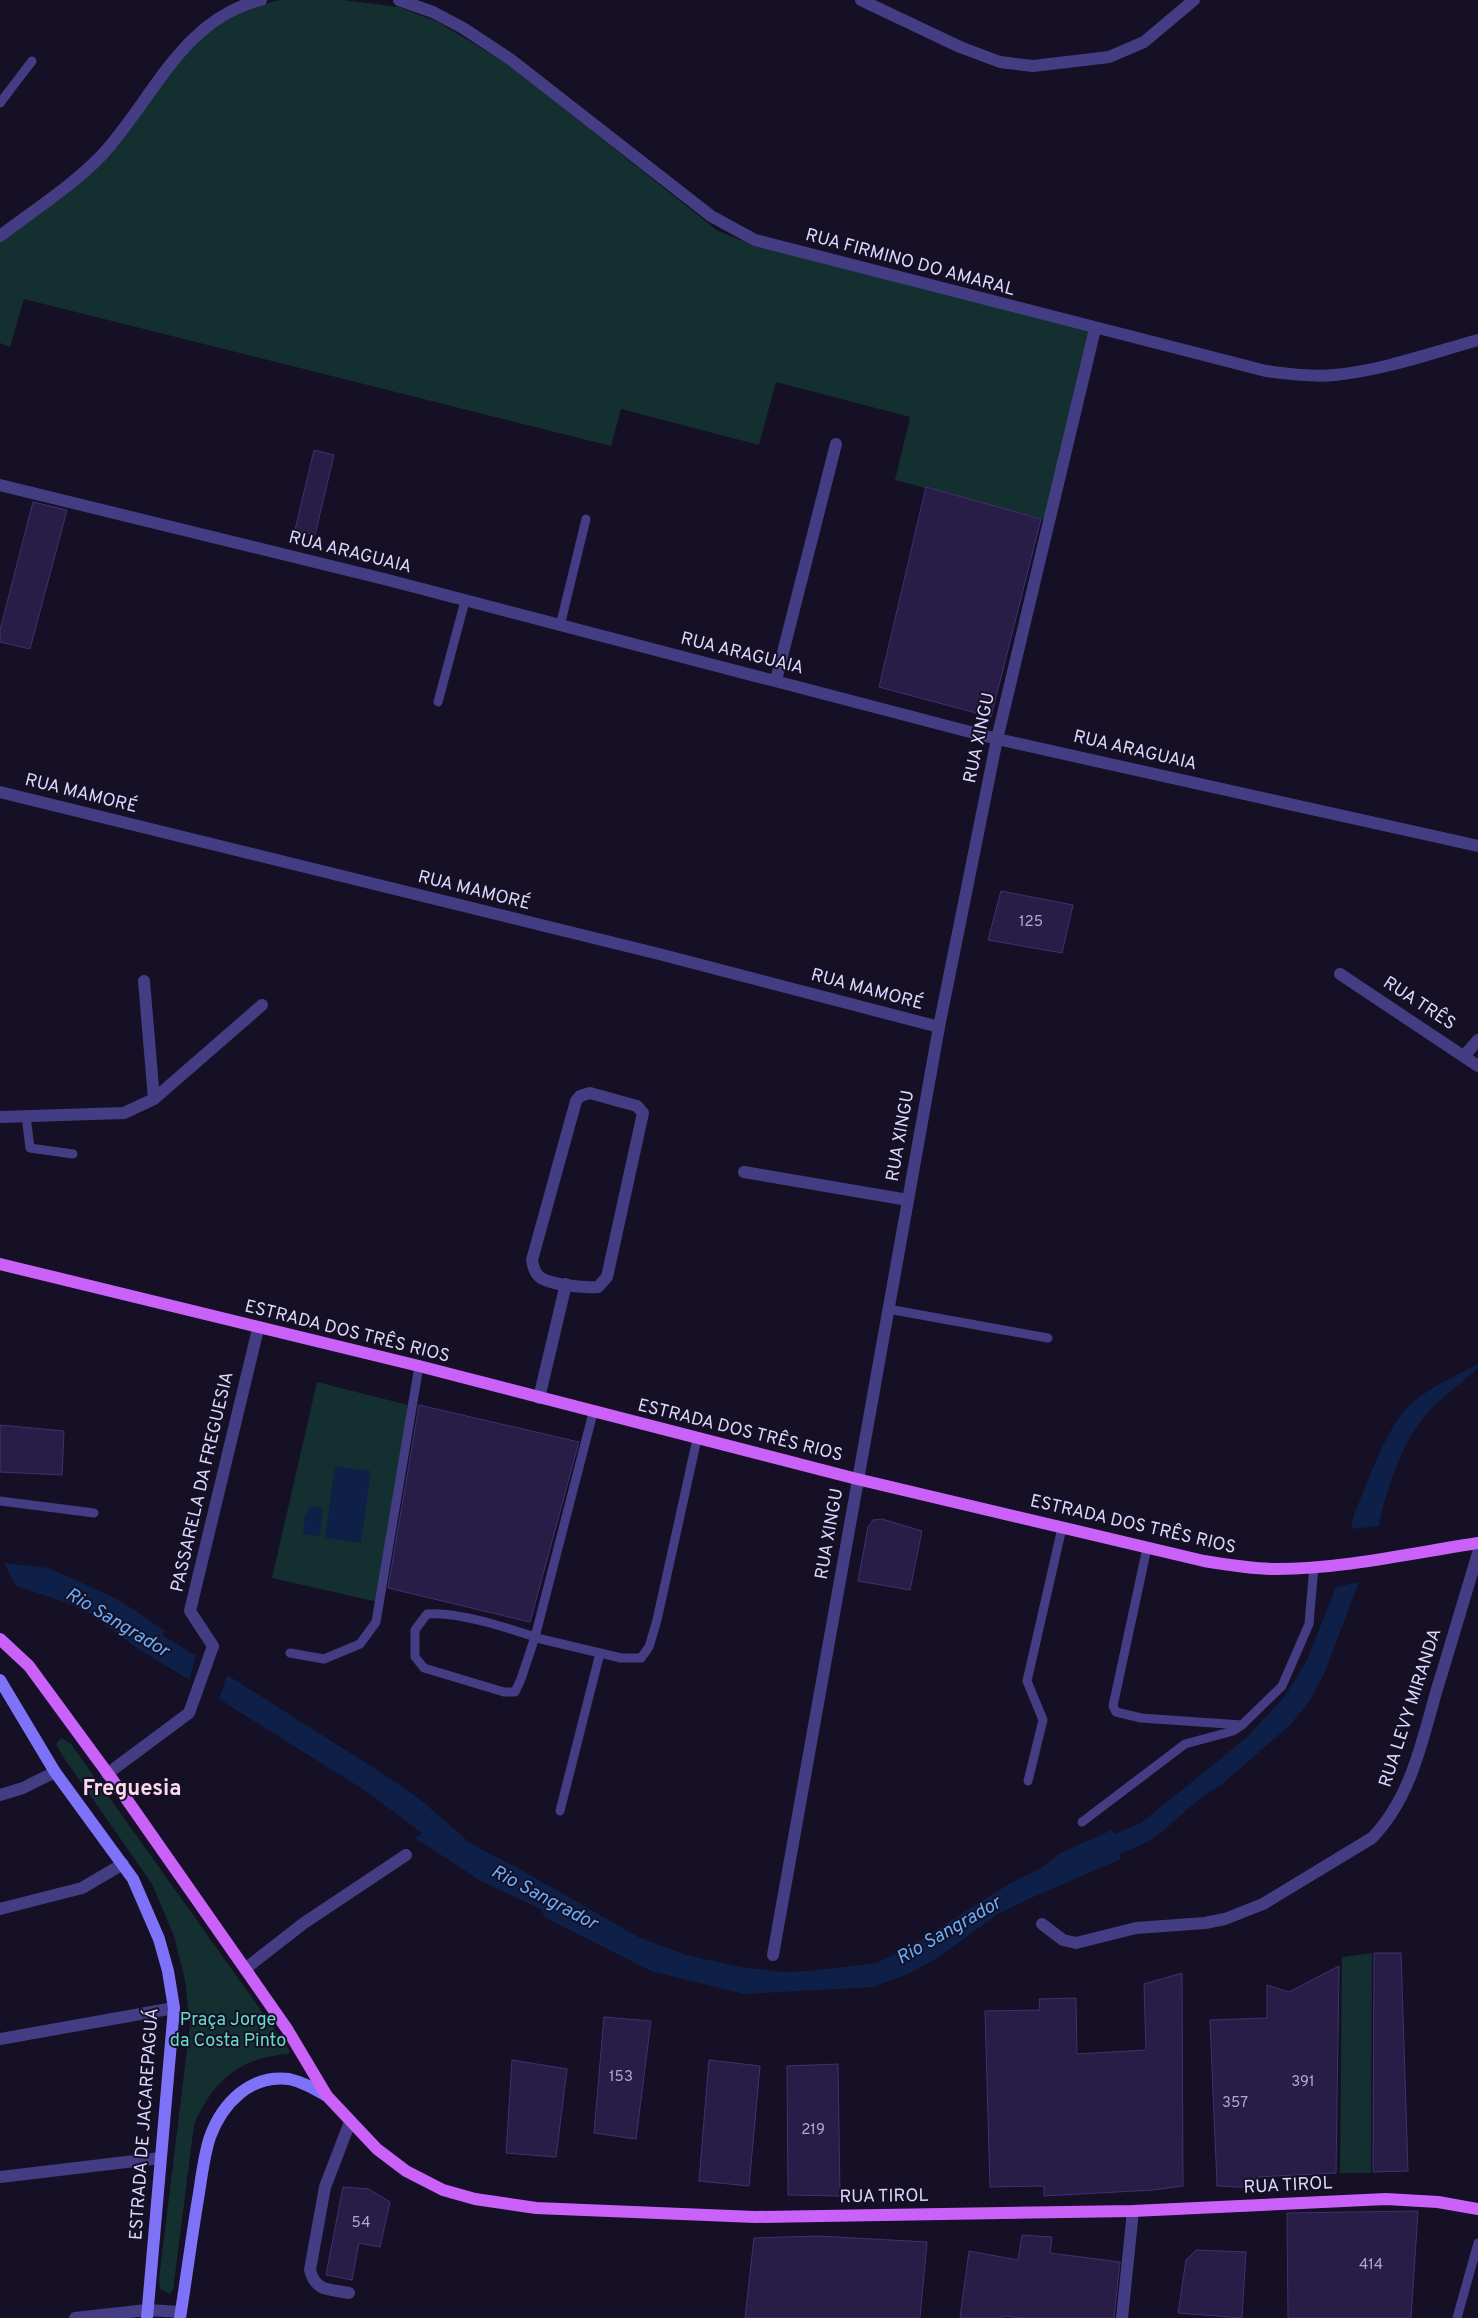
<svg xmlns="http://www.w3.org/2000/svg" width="1478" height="2318" font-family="Overpass,sans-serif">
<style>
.green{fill:#132f30}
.water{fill:#0e2047}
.building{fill:#281d46;stroke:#413071}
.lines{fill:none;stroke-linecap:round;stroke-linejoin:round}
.service{stroke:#443d83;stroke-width:9}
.pedestrian{stroke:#443d83;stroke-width:12}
.minor{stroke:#443d83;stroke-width:12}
.tertiary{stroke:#443d83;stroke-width:12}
.secondary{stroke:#7e72f9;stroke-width:12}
.primary{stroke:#ca62f9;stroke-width:12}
.labels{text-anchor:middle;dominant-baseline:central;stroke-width:4;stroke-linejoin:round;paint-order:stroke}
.number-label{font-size:15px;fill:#b0a8cf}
.street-label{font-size:18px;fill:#ded7fd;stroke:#151026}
.park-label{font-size:18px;fill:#65dbc5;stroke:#151026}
.water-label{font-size:19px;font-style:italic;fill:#69adf9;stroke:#151026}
.district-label{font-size:22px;font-weight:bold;fill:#fdd9ee;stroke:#151026}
</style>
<rect width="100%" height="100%" fill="#151026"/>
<g class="green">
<polygon points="280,0 343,0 399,7 438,22 506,63 718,231 755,246 1090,328 1044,519 895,480 910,417 776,382 759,445 621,409 611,446 24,299 10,347 0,343 0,241 95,165 152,90 217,20 248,8"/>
<polygon points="317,1382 408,1405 382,1603 272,1578"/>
<path d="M 61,1738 L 71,1744 L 290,2051 L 288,2054 C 239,2058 213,2081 194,2125 L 173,2290 L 170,2294 L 160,2289 L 159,2279 L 190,2025 L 185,1980 L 174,1936 L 152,1884 L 62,1755 L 56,1744 Z"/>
<polygon points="1372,1953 1371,2173 1340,2173 1342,1957"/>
</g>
<g class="water">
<path d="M 1478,1364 L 1478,1368 C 1460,1384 1439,1399 1424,1417 C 1402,1443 1385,1493 1379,1526 L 1351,1529 L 1354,1515 C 1369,1480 1385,1428 1412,1403 C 1432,1386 1455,1376 1478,1364 Z"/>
<polygon points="335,1466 371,1471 361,1543 325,1538"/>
<polygon points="310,1506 323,1508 320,1536 303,1534 305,1516"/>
<polygon points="4,1563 49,1568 119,1600 165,1631 162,1635 196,1656 189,1680 137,1648 89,1613 68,1603 16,1586"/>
<polygon points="1359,1582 1324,1674 1310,1700 1290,1725 1221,1785 1199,1799 1164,1830 1149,1841 1120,1854 1121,1859 1022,1902 998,1914 934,1960 910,1973 873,1987 744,1994 651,1971 546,1918 540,1909 481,1881 415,1838 422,1833 369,1793 219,1699 227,1675 385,1775 417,1797 469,1842 488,1853 516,1867 638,1937 686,1955 741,1967 784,1972 809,1971 877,1963 914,1944 1009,1884 1043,1867 1060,1853 1112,1830 1114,1834 1139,1824 1157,1810 1245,1739 1285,1696 1307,1660 1336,1587"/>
</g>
<g class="building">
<polygon points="314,450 334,455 315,535 295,530"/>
<polygon points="926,487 1041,519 991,717 879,687"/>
<polygon points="33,502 67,510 30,649 0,642 0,630"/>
<polygon points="1001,891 1073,905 1062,953 988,940"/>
<polygon points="419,1405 579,1442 530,1622 388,1588"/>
<polygon points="0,1425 64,1431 62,1475 0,1472"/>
<polygon points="882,1519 922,1531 910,1590 858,1581 868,1527 873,1520"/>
<polygon points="1374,1953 1401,1953 1408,2171 1373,2172"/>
<polygon points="1339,1966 1336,2173 1258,2177 1258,2188 1217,2186 1210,2020 1267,2018 1267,1985 1289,1992"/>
<polygon points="1182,1973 1183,2186 1153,2190 1044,2196 1044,2186 990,2187 985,2011 1040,2010 1039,1999 1076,1998 1077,2054 1146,2050 1144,1984"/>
<polygon points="604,2017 651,2021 636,2139 594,2133"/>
<polygon points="512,2060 567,2069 556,2157 506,2153"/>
<polygon points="709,2060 760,2066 749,2186 699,2181"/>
<polygon points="838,2064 840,2196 788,2195 787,2066"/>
<polygon points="343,2187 369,2189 390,2202 380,2247 359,2243 352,2280 326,2275"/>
<polygon points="1418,2211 1411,2318 1288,2318 1287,2213"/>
<polygon points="1022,2235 1052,2237 1050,2253 1120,2262 1114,2318 1023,2318 1003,2316 1003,2318 960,2318 969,2251 1018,2260"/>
<polygon points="818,2236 927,2242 920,2318 745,2318 754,2238"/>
<polygon points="1196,2250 1246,2252 1242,2318 1178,2313 1186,2260"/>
</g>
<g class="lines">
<g class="service">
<polyline points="0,103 32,61"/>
<polyline points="560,626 586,519"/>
<polyline points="438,702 465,601"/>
<polyline points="26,1116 30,1148 73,1154"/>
<polyline points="888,1309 1048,1338"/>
<path d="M 593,1413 L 535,1637 L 521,1679 L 515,1692 L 504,1692 L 424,1668 L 415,1657 L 415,1630 L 427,1614 C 458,1611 511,1629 541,1639 L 621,1658 L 641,1658 L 649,1647 L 657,1620 L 697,1439"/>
<polyline points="0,1501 94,1513"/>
<polyline points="1147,1548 1113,1706 1116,1712 1141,1718 1242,1725"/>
<polyline points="290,1653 324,1659 360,1644 376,1622 419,1366"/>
<polyline points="1028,1781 1043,1720 1027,1681 1062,1528"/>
<polyline points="560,1811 600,1653"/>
<polyline points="1082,1822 1185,1744 1233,1731 1242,1725 1282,1686 1309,1624 1314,1566"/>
<polyline points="1457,2318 1478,2243"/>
</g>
<polyline class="pedestrian" points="107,1774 189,1713 213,1646 190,1611 258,1329"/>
<g class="minor">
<path d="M 399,0 L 433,12 L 463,28 L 510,59 L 711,216 L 755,240 L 1266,371 C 1289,374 1312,377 1335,375 C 1384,370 1431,353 1478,340"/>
<polyline points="861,0 960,47 1000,62 1033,66 1109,57 1144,42 1194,0"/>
<path d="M 0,236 C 34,210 72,186 101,156 C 152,102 181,19 261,0"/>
<polyline points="776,680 836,444"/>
<polyline points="0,792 659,954 939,1027"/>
<polyline points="1340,974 1478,1066"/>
<polyline points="144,981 154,1099"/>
<polyline points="1465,1055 1478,1040"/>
<path d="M 590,1093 L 637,1106 L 643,1113 L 607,1277 L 598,1287 C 584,1288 553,1285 541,1278 C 535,1274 533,1267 532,1260 L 576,1101 L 580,1096 Z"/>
<polyline points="0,1117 124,1113 154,1099 262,1005"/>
<polyline points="744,1172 908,1200"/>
<polyline points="539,1398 566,1284"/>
<polyline points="0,1795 23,1788 55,1772"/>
<polyline points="0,1909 82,1888 123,1864"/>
<path d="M 1042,1924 L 1063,1940 L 1076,1943 L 1136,1928 L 1205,1923 L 1225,1919 L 1263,1904 L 1372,1838 C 1411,1798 1422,1741 1437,1689 C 1451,1644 1464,1599 1478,1553"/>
<polyline points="773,1955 939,1027 997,739 1095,329"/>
<polyline points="245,1969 304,1923 406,1855"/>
<polyline points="0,2039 174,2008"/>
<polyline points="0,2177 160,2158"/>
<path d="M 349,2293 C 329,2289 316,2292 310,2270 L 325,2187 L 350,2122"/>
<polyline points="75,2318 147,2310 181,2312"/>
<polyline points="1122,2318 1133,2211"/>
</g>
<polyline class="tertiary" points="0,485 384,579 997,739 1478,846"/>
<g class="secondary">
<polyline points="0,1680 55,1772 133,1879 159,1939 168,1971 174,2008 147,2318"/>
<path d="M 180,2318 C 186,2280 191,2242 197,2205 C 201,2183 203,2158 210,2137 C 222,2104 250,2074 289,2079 C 303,2082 315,2089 327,2096"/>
</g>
<g class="primary">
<path d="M 0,1264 L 419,1366 L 857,1479 L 1204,1561 C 1228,1565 1252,1569 1276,1569 C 1342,1569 1413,1553 1478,1543"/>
<polyline points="0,1639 29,1666 125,1797 287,2029 327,2096 377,2149 406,2171 443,2190 475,2199 536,2208 755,2217 1133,2211 1386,2199 1438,2202 1478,2209"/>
</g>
</g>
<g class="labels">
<g class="number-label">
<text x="1031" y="922">125</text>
<text x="621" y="2077">153</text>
<text x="1303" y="2082">391</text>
<text x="1235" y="2103">357</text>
<text x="813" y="2130">219</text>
<text x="361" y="2223">54</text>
<text x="1371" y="2265">414</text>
</g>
<g class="street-label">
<text transform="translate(910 263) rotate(15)">RUA FIRMINO DO AMARAL</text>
<text transform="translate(350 553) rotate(14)">RUA ARAGUAIA</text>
<text transform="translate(742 654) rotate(14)">RUA ARAGUAIA</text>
<text transform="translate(980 738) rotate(-78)">RUA XINGU</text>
<text transform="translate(1135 751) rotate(13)">RUA ARAGUAIA</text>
<text transform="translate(81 794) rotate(14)">RUA MAMORÉ</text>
<text transform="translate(474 891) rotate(14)">RUA MAMORÉ</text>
<text transform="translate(867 990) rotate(15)">RUA MAMORÉ</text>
<text transform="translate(1419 1004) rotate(33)">RUA TRÊS</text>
<text transform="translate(901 1136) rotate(-80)">RUA XINGU</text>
<text transform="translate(347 1332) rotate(14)">ESTRADA DOS TRÊS RIOS</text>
<text transform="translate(740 1431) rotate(14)">ESTRADA DOS TRÊS RIOS</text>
<text transform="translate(203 1482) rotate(-77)">PASSARELA DA FREGUESIA</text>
<text transform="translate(1133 1525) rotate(13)">ESTRADA DOS TRÊS RIOS</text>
<text transform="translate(830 1534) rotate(-80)">RUA XINGU</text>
<text transform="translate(1411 1708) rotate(-72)">RUA LEVY MIRANDA</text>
<text transform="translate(145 2124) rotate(-86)">ESTRADA DE JACAREPAGUÁ</text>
<text transform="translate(1288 2186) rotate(-3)">RUA TIROL</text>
<text transform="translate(884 2197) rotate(-1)">RUA TIROL</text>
</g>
<g class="park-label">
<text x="228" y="2020">Praça Jorge<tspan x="228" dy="21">da Costa Pinto</tspan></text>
</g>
<g class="water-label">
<text transform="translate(117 1623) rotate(31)">Rio Sangrador</text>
<text transform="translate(544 1898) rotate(28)">Rio Sangrador</text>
<text transform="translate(949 1931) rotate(-30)">Rio Sangrador</text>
</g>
<g class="district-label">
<text x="132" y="1789">Freguesia</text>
</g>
</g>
</svg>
